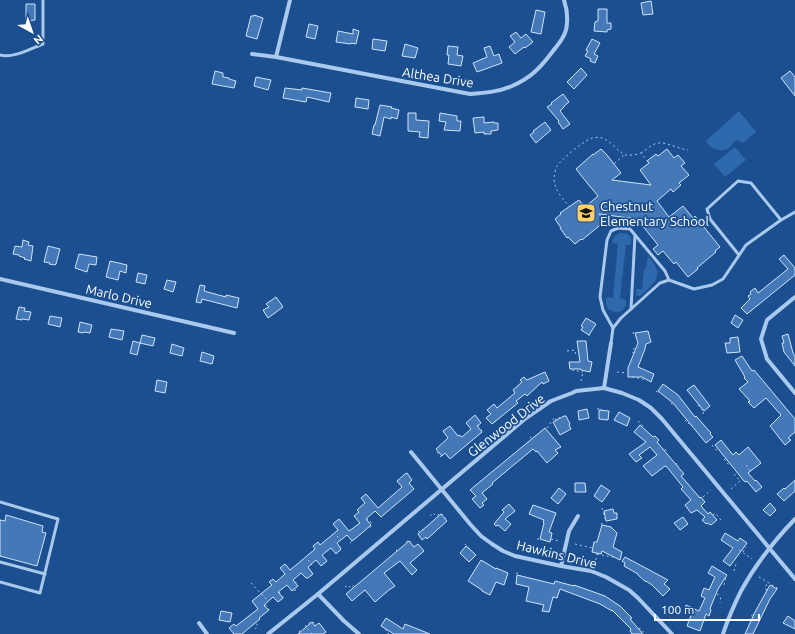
<svg xmlns="http://www.w3.org/2000/svg" width="795" height="634" font-family="Ubuntu,sans-serif">
<style>
.green{fill:#2e69ad}
.building{fill:#4478b7;stroke:#cfe3fa}
.lines{fill:none;stroke-linecap:round;stroke-linejoin:round}
.path{stroke:#a9c9ee;stroke-width:1;stroke-dasharray:2 3;stroke-linecap:butt}
.service{stroke:#a9c9ee;stroke-width:3}
.minor{stroke:#a9c9ee;stroke-width:4}
.labels{text-anchor:middle;dominant-baseline:central;stroke-width:3.5;stroke-linejoin:round;paint-order:stroke}
.street-label{font-size:13px;fill:#fff;stroke:#1b4f8f}
.poi-label{font-size:13px;fill:#fff;stroke:#1b4f8f;text-anchor:start}
</style>
<rect width="100%" height="100%" fill="#1b4f8f"/>
<g class="green">
<path d="M 739,111 L 756,132 L 743,143 C 736,137 734,142 730,147 C 726,151 718,151 713,148 C 710,147 708,144 706,141 Z"/>
<polygon points="735,147 746,160 725,177 714,164"/>
<path d="M 619,233 C 627,233 633,235 631,245 L 626,245 L 620,298 L 626,300 L 626,305 L 622,311 L 615,312 L 608,309 L 606,304 L 606,298 L 608,297 L 613,298 L 618,244 L 613,243 L 612,242 L 614,237 Z"/>
<path d="M 648,256 C 665,276 657,281 640,296 L 638,296 L 636,295 L 636,290 L 637,289 L 642,289 L 644,269 L 646,269 Z"/>
</g>
<g class="building">
<polygon points="651,1 653,14 643,15 641,3"/>
<polygon points="26,4 35,4 35,20 26,21"/>
<polygon points="598,9 607,9 607,23 611,23 611,29 607,30 607,32 594,31 595,22 598,21"/>
<polygon points="536,10 545,12 541,34 531,32"/>
<polygon points="254,15 263,18 257,39 246,36 251,16 254,16"/>
<polygon points="309,24 318,26 315,39 306,37"/>
<polygon points="353,29 359,31 356,44 351,43 351,44 336,42 338,31 353,34"/>
<polygon points="516,32 521,38 526,34 533,42 525,48 524,47 515,54 509,47 515,42 510,36"/>
<polygon points="373,39 387,41 385,51 372,49"/>
<polygon points="592,39 600,43 594,54 598,56 595,63 590,61 591,59 585,56 588,51 586,50"/>
<polygon points="405,44 418,48 415,58 402,56"/>
<polygon points="448,46 458,47 457,55 463,56 461,66 448,64 449,55 447,55"/>
<polygon points="490,46 494,56 499,54 502,63 477,72 473,63 487,57 484,48"/>
<polygon points="581,68 587,75 574,89 567,82"/>
<polygon points="215,71 223,73 223,77 229,78 229,79 236,81 234,88 212,84"/>
<polygon points="790,71 795,77 795,96 781,78"/>
<polygon points="256,77 271,80 268,90 254,86"/>
<polygon points="285,88 302,90 302,88 331,93 329,102 307,97 306,102 283,98"/>
<polygon points="563,94 569,102 564,106 564,107 560,111 570,124 563,129 558,122 559,121 547,107 552,104 551,103"/>
<polygon points="356,98 369,100 368,109 355,107"/>
<polygon points="380,105 392,107 391,108 399,110 397,119 391,117 391,119 384,117 380,136 372,134 374,125 375,125"/>
<polygon points="408,113 416,113 416,120 429,121 428,138 419,137 420,132 408,131"/>
<polygon points="440,113 457,116 457,121 461,121 460,131 444,130 446,122 439,121"/>
<polygon points="484,117 484,123 494,122 494,123 498,123 498,130 491,131 491,134 484,134 484,132 475,133 473,118"/>
<polygon points="545,122 551,130 536,143 530,135 534,132 533,131"/>
<polygon points="601,149 607,155 621,173 612,180 651,185 640,170 649,163 647,161 656,154 658,156 667,149 674,158 678,155 685,163 681,166 689,175 679,183 681,185 673,192 671,189 657,201 669,217 683,206 693,218 695,216 720,247 715,251 716,252 697,268 698,269 688,277 676,262 674,264 663,251 658,255 653,249 658,245 637,219 599,214 605,221 582,240 581,239 575,244 568,237 567,238 560,228 561,228 555,219 561,214 560,213 579,200 585,207 598,196 588,184 576,169 593,154 593,155"/>
<polygon points="23,240 29,242 28,245 33,246 31,261 24,259 25,258 19,256 19,255 13,254 15,246 22,247"/>
<polygon points="48,246 60,249 56,264 55,265 49,264 50,263 44,262"/>
<polygon points="79,254 97,257 96,265 89,264 87,272 75,268"/>
<polygon points="784,255 795,268 795,275 747,314 741,308 750,299 748,296 751,294 750,292 755,288 758,293 788,269 779,259"/>
<polygon points="110,261 127,265 126,273 120,271 118,280 106,277"/>
<polygon points="138,273 147,275 145,284 136,282"/>
<polygon points="167,280 176,282 173,292 164,289"/>
<polygon points="200,285 205,286 204,291 226,297 226,295 239,298 237,308 202,299 201,303 196,302"/>
<polygon points="276,297 283,307 268,318 263,310 269,307 266,304"/>
<polygon points="19,307 25,308 24,311 31,312 29,320 22,319 22,320 16,319"/>
<polygon points="735,315 743,320 738,328 731,323"/>
<polygon points="50,316 62,318 60,327 48,324"/>
<polygon points="586,318 596,324 589,335 581,330 583,327 581,326"/>
<polygon points="80,322 92,325 90,333 84,332 83,333 78,332"/>
<polygon points="111,329 124,331 122,340 109,337"/>
<polygon points="648,331 651,342 646,344 645,349 638,367 654,374 651,382 642,377 628,377 628,368 638,343 635,333"/>
<polygon points="788,334 793,353 795,356 795,366 784,352 782,343 784,343 782,336"/>
<polygon points="142,335 155,338 153,346 140,343"/>
<polygon points="738,337 740,352 727,353 725,343 730,343 730,338"/>
<polygon points="133,341 140,343 137,355 130,353"/>
<polygon points="577,341 586,341 588,361 592,362 590,372 581,370 581,369 570,369 569,362 580,362"/>
<polygon points="172,344 184,348 182,356 170,353"/>
<polygon points="202,352 214,356 212,364 200,361"/>
<polygon points="742,356 752,371 754,370 795,419 795,432 788,438 791,440 785,445 770,426 781,415 766,398 754,408 748,402 750,401 739,389 748,382 744,378 745,377 735,360"/>
<polygon points="545,372 549,381 543,384 542,382 527,396 525,394 516,401 518,403 492,424 486,418 491,414 487,410 494,404 497,408 515,393 513,390 522,382 520,380 524,377 527,380"/>
<polygon points="157,380 167,382 165,393 155,391"/>
<polygon points="663,384 678,395 695,417 696,416 711,433 710,434 713,437 706,443 673,403 658,391"/>
<polygon points="694,385 710,406 704,411 687,390"/>
<polygon points="587,409 589,418 579,420 578,411"/>
<polygon points="599,410 609,411 608,420 599,419"/>
<polygon points="619,412 630,418 627,426 614,420"/>
<polygon points="475,415 481,423 477,426 482,432 450,459 445,453 442,456 436,449 448,438 443,431 450,426 458,436 459,435 462,437 471,429 466,423"/>
<polygon points="564,416 566,416 570,424 569,425 571,429 560,435 553,422"/>
<polygon points="640,425 653,437 655,436 659,440 657,442 684,474 681,476 700,498 701,497 705,502 701,506 708,514 710,512 717,520 711,525 707,523 706,524 702,520 705,517 697,510 691,513 685,505 691,500 681,489 683,487 667,467 665,466 652,476 643,466 657,455 650,447 639,455 642,458 636,462 629,454 646,442 634,432"/>
<polygon points="545,428 561,447 555,450 558,453 547,463 537,451 536,452 533,449 492,483 493,484 482,493 487,499 482,503 484,505 480,508 472,499 476,496 470,490"/>
<polygon points="721,440 733,455 736,452 739,455 748,447 761,463 748,473 755,481 756,480 762,487 756,492 747,481 746,482 744,481 715,445"/>
<polygon points="407,473 412,480 409,483 414,489 381,517 375,511 366,519 371,525 362,533 352,541 347,535 337,543 341,549 336,554 331,548 322,555 327,561 321,566 316,560 308,567 313,574 308,578 306,578 301,573 293,580 298,586 292,591 287,585 278,592 283,598 278,602 273,597 265,604 265,605 264,606 269,610 259,618 260,619 242,634 234,634 229,628 234,624 236,626 258,609 252,601 272,585 269,582 273,579 276,582 285,574 280,568 285,564 290,570 301,561 315,549 313,546 318,542 320,545 338,530 333,524 339,519 349,531 360,523 354,516 359,512 357,510 365,503 361,498 366,494 378,508 402,487 397,481 405,474"/>
<polygon points="795,480 795,491 784,501 777,494 784,488 785,489"/>
<polygon points="575,483 585,483 586,492 575,492"/>
<polygon points="601,485 610,491 602,502 594,496"/>
<polygon points="559,488 566,494 558,504 551,498"/>
<polygon points="770,503 776,510 770,516 763,510"/>
<polygon points="509,504 515,511 505,519 511,524 505,531 498,525 496,526 494,524 504,512 502,510"/>
<polygon points="533,505 556,513 549,532 552,533 550,542 540,539 544,523 543,522 544,520 529,514"/>
<polygon points="613,509 614,513 617,513 617,519 606,521 604,511"/>
<polygon points="441,514 447,521 427,539 426,537 422,540 418,534"/>
<polygon points="6,515 43,526 42,532 46,533 37,566 0,556 0,520 5,521"/>
<polygon points="683,517 688,524 680,530 674,523"/>
<polygon points="602,525 611,527 617,533 613,547 622,552 620,560 602,551 601,554 592,552 594,542 597,542"/>
<polygon points="725,533 738,541 740,538 747,543 730,566 723,561 733,548 721,540"/>
<polygon points="409,541 414,547 418,544 424,551 410,563 417,570 412,575 400,561 384,573 395,586 389,590 375,602 365,590 352,601 346,594"/>
<polygon points="466,546 476,555 469,562 460,553"/>
<polygon points="625,557 668,580 664,584 670,589 663,596 652,585 646,581 646,582 638,575 638,574 624,566 625,563 622,561"/>
<polygon points="481,560 496,569 496,568 508,573 504,585 496,582 490,595 482,591 482,590 468,581"/>
<polygon points="712,566 727,575 718,589 711,606 710,609 711,610 709,616 706,614 700,631 687,626 692,613 685,610 686,605 699,611 705,598 701,596 704,588 709,590 715,577 708,573"/>
<polygon points="517,575 554,584 555,581 574,586 574,585 605,596 620,606 632,618 630,619 643,634 632,634 630,631 631,629 612,610 612,611 600,604 560,589 557,598 553,597 549,612 542,611 544,605 526,601 529,587 516,584"/>
<polygon points="770,585 777,589 770,599 753,634 745,634 755,612"/>
<polygon points="221,611 232,613 230,622 219,620"/>
<polygon points="788,616 795,621 795,629 783,623"/>
<polygon points="386,618 403,629 405,624 430,634 394,634 381,626"/>
<polygon points="312,622 315,626 319,623 326,632 323,634 298,634"/>
</g>
<g class="lines">
<g class="path">
<path d="M 641,153 C 646,150 652,144 658,143 C 668,142 678,149 688,150"/>
<polyline points="625,155 634,155 641,153 649,163"/>
<path d="M 570,207 C 563,199 554,190 554,178 C 554,174 556,169 557,166 C 562,159 582,142 590,139 C 594,137 598,137 602,138 C 611,141 617,150 624,155 L 614,164"/>
<polyline points="633,332 634,336 636,336"/>
<polyline points="589,336 590,333"/>
<polyline points="567,351 575,350 576,356"/>
<polyline points="634,353 632,352 635,347"/>
<polyline points="572,370 583,372"/>
<polyline points="617,372 628,373"/>
<polyline points="632,377 647,380"/>
<polyline points="581,381 583,372"/>
<polyline points="656,391 659,393"/>
<polyline points="671,403 674,406 674,405"/>
<polyline points="698,405 704,412"/>
<polyline points="597,409 601,408 601,410"/>
<polyline points="703,414 704,410"/>
<polyline points="474,416 475,415 481,423 478,425 482,431"/>
<polyline points="555,420 559,417 560,419"/>
<polyline points="685,420 688,424 689,423"/>
<polyline points="638,421 643,426 642,427"/>
<polyline points="494,422 500,417"/>
<polyline points="547,428 554,418"/>
<polyline points="531,438 530,437 533,435"/>
<polyline points="712,445 717,451 718,450"/>
<polyline points="665,449 667,452 666,452"/>
<polyline points="461,450 464,447"/>
<polyline points="437,452 441,457 445,453 450,459 453,456"/>
<polyline points="724,459 729,465 730,463"/>
<polyline points="676,463 679,467 678,467"/>
<polyline points="746,465 750,471"/>
<polyline points="734,474 740,481"/>
<polyline points="731,489 741,480"/>
<polyline points="703,497 711,490"/>
<polyline points="602,508 605,519"/>
<polyline points="713,515 715,513 721,520"/>
<polyline points="430,516 433,513 436,516 441,513 447,520 447,521"/>
<path d="M 366,519 C 372,520 373,525 369,529"/>
<polyline points="602,523 601,526 602,527"/>
<polyline points="418,532 422,529 423,530"/>
<polyline points="337,536 341,540 337,543 342,549 338,552"/>
<polyline points="537,539 542,539"/>
<polyline points="551,539 559,541"/>
<polyline points="406,542 409,540 414,547"/>
<polyline points="350,543 356,538"/>
<polyline points="465,544 470,549"/>
<polyline points="575,544 593,548"/>
<polyline points="739,550 752,559"/>
<polyline points="397,551 396,550 398,548"/>
<polyline points="743,552 746,547"/>
<polyline points="597,554 612,557 614,558"/>
<polyline points="322,555 327,561 324,564"/>
<polyline points="308,560 312,564 308,568 313,573 310,577"/>
<polyline points="595,565 597,553"/>
<polyline points="734,571 736,564 734,562"/>
<polyline points="516,573 520,574 520,576"/>
<polyline points="759,577 779,589"/>
<polyline points="251,583 268,601 265,604 269,609 267,613"/>
<polyline points="287,585 292,591 296,590 298,585 293,579"/>
<polyline points="724,585 726,577"/>
<polyline points="345,587 348,585 351,588 355,584 356,586"/>
<polyline points="767,590 765,589 767,583"/>
<polyline points="279,592 284,598 281,600"/>
<path d="M 717,594 C 721,596 721,598 720,603"/>
<polyline points="751,620 750,620 753,613"/>
<polyline points="255,629 258,626 256,623"/>
<polyline points="386,629 386,632 389,634"/>
<polyline points="639,629 640,628 645,634"/>
<polyline points="300,632 299,631 302,629"/>
<polyline points="312,634 305,626 312,621 316,626"/>
</g>
<g class="service">
<path d="M 0,55 C 12,59 32,48 43,44 L 43,0"/>
<polyline points="739,255 710,219 707,209 728,190 738,181 751,183 781,220"/>
<polyline points="631,309 635,235"/>
<polyline points="613,328 603,310 600,297 607,240 611,231 618,228 630,229 665,271 669,280"/>
<polyline points="611,343 613,328 621,318 660,283 669,280 694,289 712,285 723,279 746,245 781,220 795,212"/>
<polyline points="0,502 58,519 40,593 0,582"/>
<polyline points="0,562 45,574"/>
</g>
<g class="minor">
<path d="M 252,54 L 276,57 L 470,94 C 484,93 498,92 512,86 C 531,78 541,67 553,51 C 558,45 564,38 566,30 C 568,21 567,9 564,0"/>
<polyline points="276,57 290,0"/>
<polyline points="0,279 234,333"/>
<polyline points="795,297 767,320 761,339 767,359 795,393"/>
<polyline points="604,388 611,343"/>
<polyline points="411,452 470,524 481,536 492,544 503,551 515,556 561,566 591,571 606,577 629,590 638,598 672,634"/>
<polyline points="561,566 569,531 578,516"/>
<polyline points="318,594 344,621 359,634"/>
<polyline points="199,623 207,634"/>
<polyline points="268,634 318,594 526,418 551,401 572,393 576,391 604,388 622,393 639,400 651,408 662,419 795,579"/>
<path d="M 723,634 C 728,619 734,605 741,591 C 755,565 774,541 795,519"/>
</g>
</g>
<defs>
<g id="school-square" transform="scale(1)"><rect x="-9" y="-9" width="18" height="18" rx="4" fill="#ffd166" stroke="#1b4f8f"/><path d="M0-5L7-2L0 1L-7-2ZM-4 1L0 2.5L4 1V4Q0 6-4 4Z" fill="#111"/></g>
</defs>
<g fill-rule="evenodd">
<use href="#school-square" x="586" y="213"/>
</g>
<g class="labels">
<g class="street-label">
<text transform="translate(438 77) rotate(9)">Althea Drive</text>
<text transform="translate(119 296) rotate(13)">Marlo Drive</text>
<text transform="translate(506 425) rotate(-38)">Glenwood Drive</text>
<text transform="translate(557 554) rotate(14)">Hawkins Drive</text>
</g>
<g class="poi-label">
<text x="600" y="206">Chestnut<tspan x="600" dy="15">Elementary School</tspan></text>
</g>
</g>
<g transform="translate(32 32) rotate(140)" stroke="#1b4f8f" stroke-width="3" paint-order="stroke">
<path d="M0-3L7 15L0 10L-7 15Z" fill="#ffffff"/>
<text y="-6" font-size="11" font-weight="bold" text-anchor="middle" fill="#ffffff">N</text>
</g>
<path d="M655 614v6h104v-6" fill="none" stroke="#ffffff" stroke-width="2"/>
<text x="661" y="614" font-size="12" fill="#ffffff" stroke="#1b4f8f" stroke-width="3" paint-order="stroke">100 m</text>
</svg>
